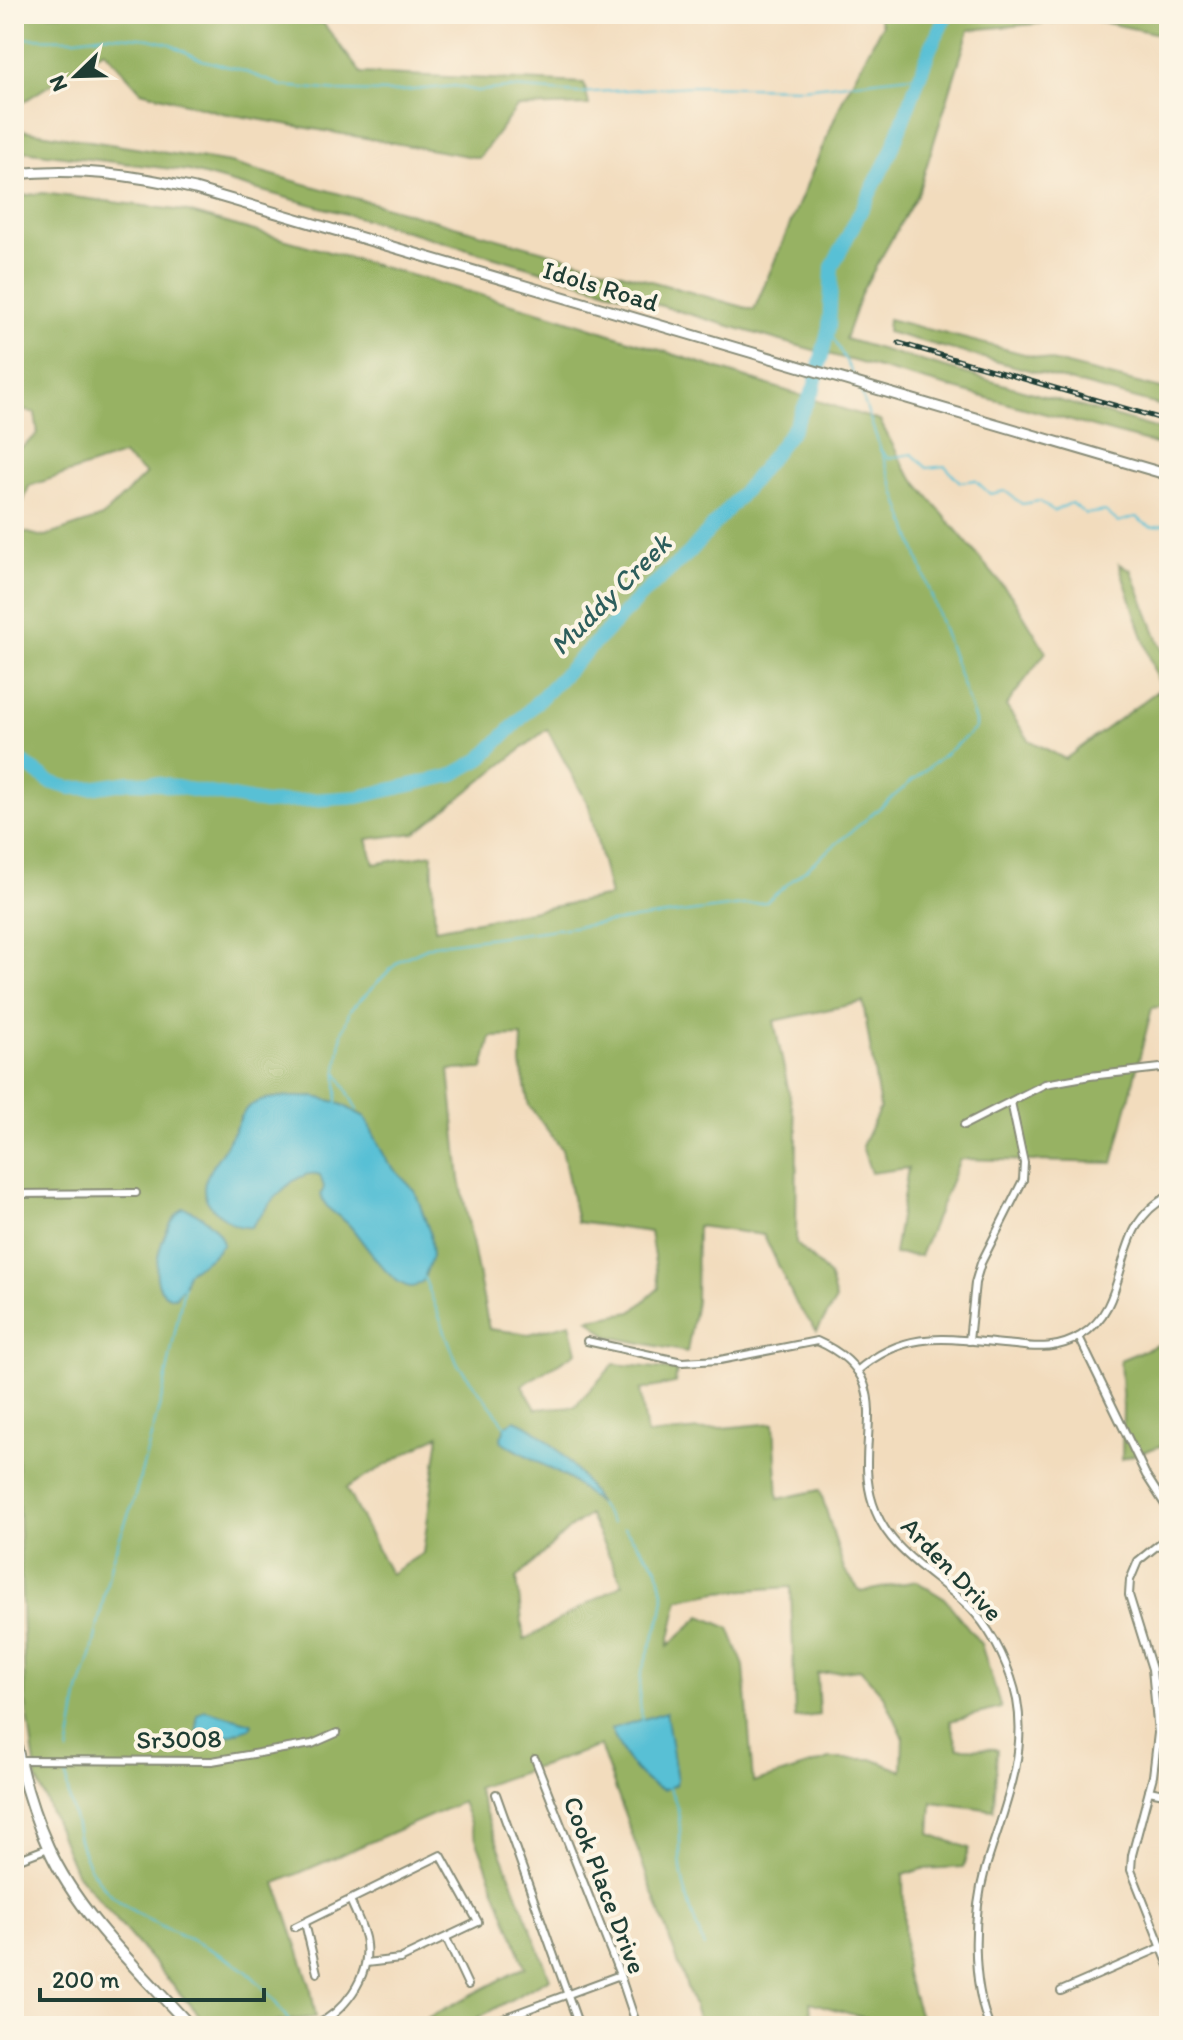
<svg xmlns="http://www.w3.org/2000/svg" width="1183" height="2040" font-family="Itim,sans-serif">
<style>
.forest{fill:#97b263;stroke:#5b784c;stroke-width:2;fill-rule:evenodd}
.water{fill:#58c0d5;stroke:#3c7e84;stroke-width:2}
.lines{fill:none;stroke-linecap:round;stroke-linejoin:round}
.stream{stroke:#58c0d5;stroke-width:2}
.river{stroke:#58c0d5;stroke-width:14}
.street-casing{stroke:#888c78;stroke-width:10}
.secondary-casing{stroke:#888c78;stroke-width:13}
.primary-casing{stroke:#888c78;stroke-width:14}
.street{stroke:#fff;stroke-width:6}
.secondary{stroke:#fff;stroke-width:9}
.primary{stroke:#fff;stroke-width:10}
.rail-casing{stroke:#1f3d34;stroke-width:5}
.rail{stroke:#fcf5e5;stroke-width:2;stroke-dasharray:6;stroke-linecap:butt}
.labels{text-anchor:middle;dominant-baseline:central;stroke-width:8;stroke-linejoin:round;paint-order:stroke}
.street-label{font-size:26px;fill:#1f3d34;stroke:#fcf5e5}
.water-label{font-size:28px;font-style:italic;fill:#2d5e5c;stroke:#fcf5e5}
</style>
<rect width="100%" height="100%" fill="#fcf5e5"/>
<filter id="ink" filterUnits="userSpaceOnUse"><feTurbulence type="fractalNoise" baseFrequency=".0125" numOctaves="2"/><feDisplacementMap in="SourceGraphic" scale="16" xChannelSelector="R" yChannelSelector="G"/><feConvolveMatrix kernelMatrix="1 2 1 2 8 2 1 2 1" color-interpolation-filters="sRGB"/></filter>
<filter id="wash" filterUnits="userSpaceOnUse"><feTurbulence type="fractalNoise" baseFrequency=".006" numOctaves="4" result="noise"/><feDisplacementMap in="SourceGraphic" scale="32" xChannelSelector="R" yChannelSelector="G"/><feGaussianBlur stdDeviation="1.8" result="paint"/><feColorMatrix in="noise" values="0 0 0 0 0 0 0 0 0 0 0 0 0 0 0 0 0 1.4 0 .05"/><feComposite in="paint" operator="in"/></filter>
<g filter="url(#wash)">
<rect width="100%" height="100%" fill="#f2dcbd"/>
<g class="forest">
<polygon points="14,14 189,14 323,23 361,73 584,83 589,105 517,107 479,158 222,113 141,91 104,50 20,104 14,103"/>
<polygon points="877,14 1169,14 1169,36 1088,19 969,30 918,193 862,291 845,339 1169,432 1169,448 781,341 386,225 189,171 14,150 14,129 230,163 754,310 842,101 882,25"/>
<path d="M 42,193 L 184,211 L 555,316 L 880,421 L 906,470 L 1014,599 L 1046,652 L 1006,706 L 1029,740 L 1065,759 L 1160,689 L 1119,564 L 1131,570 L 1169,667 L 1169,1005 L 1152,1008 L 1113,1163 L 960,1159 L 920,1256 L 894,1254 L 908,1168 L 871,1173 L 862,1146 L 880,1108 L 863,1002 L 774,1021 L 797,1131 L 796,1243 L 829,1275 L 836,1300 L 817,1331 L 797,1305 L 764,1235 L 697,1226 L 696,1302 L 687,1352 L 607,1336 L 589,1319 L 632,1312 L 659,1288 L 650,1232 L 577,1222 L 562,1149 L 529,1106 L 521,1065 L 522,1036 L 491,1037 L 483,1069 L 449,1070 L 460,1179 L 489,1329 L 529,1334 L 570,1323 L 577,1352 L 522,1385 L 536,1409 L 575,1406 L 614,1364 L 677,1370 L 675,1383 L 640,1390 L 647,1435 L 774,1423 L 778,1499 L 820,1490 L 844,1569 L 861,1592 L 916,1581 L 945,1599 L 981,1644 L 1001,1708 L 950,1721 L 958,1748 L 997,1749 L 994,1810 L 932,1802 L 930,1834 L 969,1848 L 963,1867 L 922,1869 L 903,1875 L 905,1971 L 923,2026 L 875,2026 L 872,2020 L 810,2002 L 812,2026 L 701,2026 L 600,1746 L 476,1788 L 550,1978 L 463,2026 L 412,2026 L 525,1967 L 462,1802 L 276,1883 L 310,1985 L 316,2017 L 243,2026 L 208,2026 L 76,1873 L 37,1779 L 25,1696 L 14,1364 L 14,529 L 43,537 L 102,517 L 146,474 L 122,455 L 29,486 L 14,528 L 14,454 L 38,434 L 35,413 L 14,408 L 14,197 ZM 547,729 L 589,806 L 610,896 L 435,929 L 432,854 L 374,864 L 367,839 L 415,833 ZM 439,1435 L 423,1553 L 390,1574 L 346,1488 ZM 589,1515 L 623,1584 L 524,1640 L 517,1578 L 568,1530 ZM 791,1587 L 795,1718 L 819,1715 L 817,1674 L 860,1669 L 884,1696 L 903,1736 L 902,1771 L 872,1759 L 830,1759 L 753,1783 L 744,1666 L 729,1628 L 701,1616 L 668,1646 L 679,1599 L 718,1592 Z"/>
<polygon points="888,319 1169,391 1169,408 887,332"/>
<polygon points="1169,1340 1169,1443 1122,1459 1123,1407 1120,1360"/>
</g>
<g class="water">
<path d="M 315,1097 L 337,1102 L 365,1117 L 388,1163 L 415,1191 L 430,1233 L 432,1256 L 423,1281 C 420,1283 415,1287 412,1287 C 391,1287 363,1241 350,1226 C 339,1214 326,1212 321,1195 L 324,1187 L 320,1175 C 295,1166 265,1210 251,1227 C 238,1228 232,1224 222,1216 C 187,1191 211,1171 228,1142 C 234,1131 239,1120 246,1109 C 265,1093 292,1098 315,1097 Z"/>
<path d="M 184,1208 C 199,1212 220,1228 223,1244 L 212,1256 L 187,1273 L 184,1286 L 175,1297 C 139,1294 163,1221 184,1208 Z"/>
<path d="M 515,1420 C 545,1430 584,1476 598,1503 L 569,1479 L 502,1442 L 501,1437 L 506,1425 Z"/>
<polygon points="205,1710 251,1723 252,1724 250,1728 200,1745 197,1741 197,1715"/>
<path d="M 666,1712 L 677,1780 L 675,1785 L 663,1790 C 637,1781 621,1753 611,1729 Z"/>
</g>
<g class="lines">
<g class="stream">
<polyline points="14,38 76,39 107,35 150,39 170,44 202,60 238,69 282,86 338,91 392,92 455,86 477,91 510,88 579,93 691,86 803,88 920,75"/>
<polyline points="828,328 856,380"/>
<path d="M 880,450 L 888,458 L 912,454 L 927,468 L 945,466 L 960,482 L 975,480 L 990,494 L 1005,491 L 1022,504 L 1039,501 L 1054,511 L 1071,503 L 1086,514 L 1105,511 L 1118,522 C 1149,513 1128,517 1152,527 L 1169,524"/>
<polyline points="338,1073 357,1110"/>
<polyline points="337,1103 337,1070 342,1033 350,1010 400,960 433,945 766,902 975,729 975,721 860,390"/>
<polyline points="424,1277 457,1363 507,1427"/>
<polyline points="599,1504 612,1523"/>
<polyline points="624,1528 658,1568 664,1598 661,1617 641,1673 639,1693 642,1721"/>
<polyline points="68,1753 79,1691 92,1653 112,1559 134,1499 163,1393 184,1286"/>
<path d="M 66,1772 C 66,1792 72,1807 76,1826 C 92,1919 172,1921 239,1966 C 259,1979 278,2005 292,2025"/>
<path d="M 668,1787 C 685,1811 678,1840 681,1868 C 684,1895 695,1922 704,1947"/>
</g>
<polyline class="river" points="14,756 50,782 70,788 91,788 130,782 154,783 265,803 358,797 450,776 481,759 642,595 689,553 751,483 793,429 814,388 821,359 829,327 832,267 891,152 930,49 947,14"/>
</g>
</g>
<g filter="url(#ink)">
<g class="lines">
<g class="street-casing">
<g id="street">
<polyline points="964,1125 1045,1084 1090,1076 1169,1067"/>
<polyline points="14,1194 136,1193"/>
<polyline points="1079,1337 1146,1475 1169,1511"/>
<path d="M 587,1341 L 682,1362 L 720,1360 L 817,1341 C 903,1379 851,1439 873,1504 C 889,1555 941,1576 975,1613 C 995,1636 1011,1670 1017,1700 C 1028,1759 1001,1815 985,1870 C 972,1917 972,1980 989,2026"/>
<polyline points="969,1341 975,1283 981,1263 1023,1180 1024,1163 1011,1102"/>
<path d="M 857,1371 C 909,1326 952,1340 1015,1345 C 1038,1348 1059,1349 1080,1336 C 1135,1304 1107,1226 1169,1196"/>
<polyline points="1169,1536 1138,1561 1130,1580 1129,1595 1152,1669 1158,1733 1153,1776 1132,1855 1131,1870 1169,1966"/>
<polyline points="1155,1684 1169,1678"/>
<polyline points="535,1759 620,1975 637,2026"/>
<polyline points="19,1760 212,1761 312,1744 337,1733"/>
<polyline points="1149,1791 1169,1795"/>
<polyline points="496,1794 579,2026"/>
<polyline points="14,1861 48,1848"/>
<polyline points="305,1923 317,1973"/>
<polyline points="295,1927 441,1855 478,1922 400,1959 366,1963"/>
<polyline points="446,1938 468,1985"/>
<polyline points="1061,1991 1169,1944"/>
<path d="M 314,2026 C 344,2012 370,1978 366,1944 C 365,1929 356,1915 351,1902"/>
<polyline points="482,2026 620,1975"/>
</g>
</g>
<g class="secondary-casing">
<path id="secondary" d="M 14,174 C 76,167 135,175 195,189 L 1169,475"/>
</g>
<g class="primary-casing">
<path id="primary" d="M 14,1735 C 21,1773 32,1812 48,1847 C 79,1916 140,1971 190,2026"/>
</g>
<use href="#street" class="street"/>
<use href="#secondary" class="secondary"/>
<use href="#primary" class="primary"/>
<g class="rail-casing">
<polyline id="rail" points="899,343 1169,421"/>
</g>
<use href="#rail" class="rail"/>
</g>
</g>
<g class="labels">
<g class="street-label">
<text transform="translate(601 286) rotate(17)">Idols Road</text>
<text transform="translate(952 1569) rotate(46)">Arden Drive</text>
<text transform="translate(179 1739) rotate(-1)">Sr3008</text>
<text transform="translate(605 1885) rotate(69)">Cook Place Drive</text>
</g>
<g class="water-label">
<text transform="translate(610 594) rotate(-45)">Muddy Creek</text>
</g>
</g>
<rect width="1183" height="2040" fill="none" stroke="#fcf5e5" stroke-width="48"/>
<g transform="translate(76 76) rotate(247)" stroke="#fcf5e5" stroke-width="6" paint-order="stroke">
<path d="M0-6L14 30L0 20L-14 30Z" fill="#1f3d34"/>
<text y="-12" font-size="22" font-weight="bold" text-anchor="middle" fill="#1f3d34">N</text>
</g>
<path d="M40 1988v12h224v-12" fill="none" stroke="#1f3d34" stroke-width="4"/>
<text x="52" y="1988" font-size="24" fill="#1f3d34" stroke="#fcf5e5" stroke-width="6" paint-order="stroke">200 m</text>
</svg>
